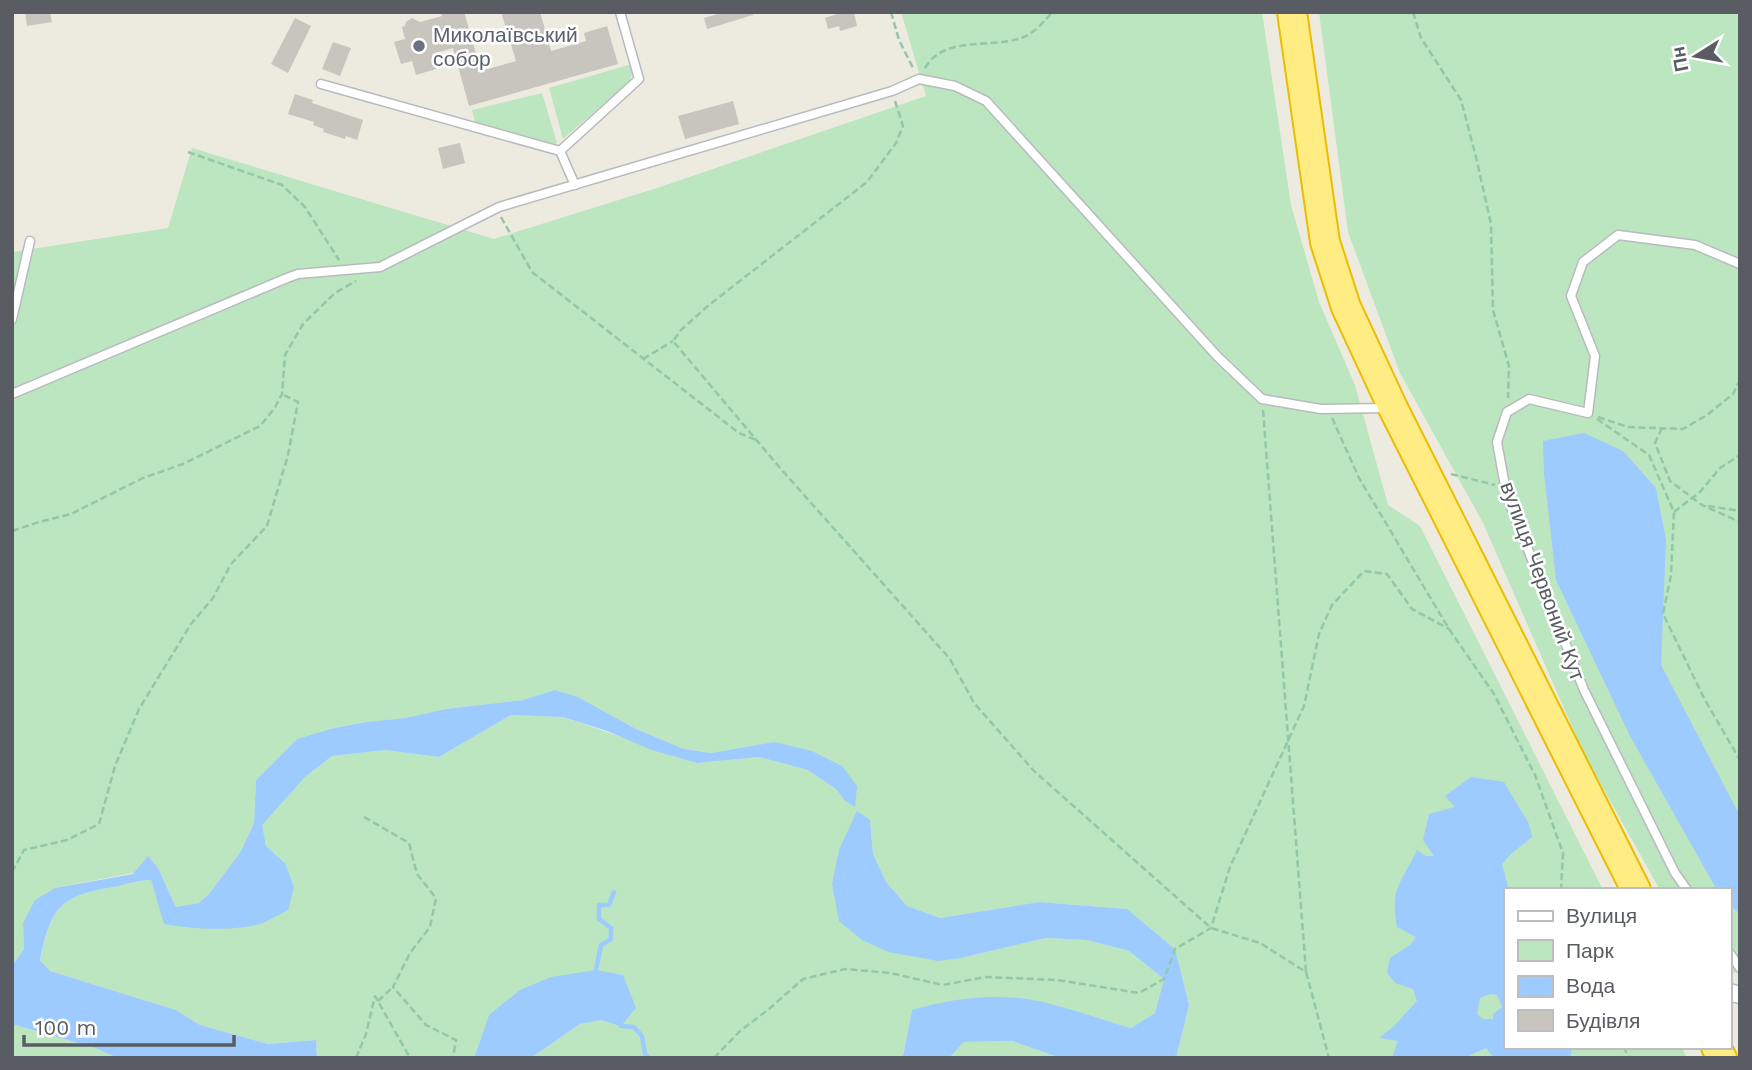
<svg xmlns="http://www.w3.org/2000/svg" width="1752" height="1070" font-family="'Work Sans',sans-serif">
<style>
.green{fill:#bbe6bf}
.water{fill:#9dcaff;fill-rule:evenodd}
.lines{fill:none;stroke-linecap:round;stroke-linejoin:round}
.stream{stroke:#9dcaff;stroke-width:4.5}
.building{fill:#c7c5bd}
.lane-casing{stroke:#b8bac0;stroke-width:11}
.street-casing{stroke:#b8bac0;stroke-width:19}
.highway-casing{stroke:#ecbc00;stroke-width:32}
.path{stroke:#93c7a8;stroke-width:2.5;stroke-dasharray:7 3.5;stroke-linecap:butt}
.lane{stroke:#fff;stroke-width:8}
.street{stroke:#fff;stroke-width:16}
.highway{stroke:#ffed84;stroke-width:28}
.worship-dot{fill:#6b7280;stroke:#fff;stroke-width:2.5}
.labels{text-anchor:middle;dominant-baseline:central;stroke-width:5;stroke-linejoin:round;paint-order:stroke}
.worship-label{font-size:21px;fill:#5b616d;stroke:#fff;text-anchor:start}
.street-label{font-size:21px;fill:#595c62;stroke:#fff}
</style>
<rect width="100%" height="100%" fill="#edebe0"/>
<g class="green">
<path d="M 901,12 L 1262,12 L 1291,205 L 1319,302 L 1355,385 L 1388,505 L 1420,526 L 1603,890 L 1505,890 L 1505,1047 L 1682,1047 L 1687,1058 L 1176,1058 L 1189,1005 L 1175,949 L 1127,909 L 1039,902 L 940,918 L 907,906 L 886,882 L 873,854 L 870,820 L 839,850 L 961,958 L 1046,938 L 1087,940 L 1129,951 L 1164,979 L 1155,1013 L 1131,1028 L 1088,1016 L 912,1010 L 903,1055 L 904,1058 L 531,1058 L 580,1024 L 601,1020 L 636,1008 L 489,1015 L 474,1058 L 317,1058 L 316,1040 L 268,1044 L 200,1025 L 176,1010 L 50,971 L 40,960 C 52,912 55,897 108,888 C 123,886 136,880 151,880 L 165,924 L 226,928 L 262,923 L 288,910 L 285,863 L 266,846 L 261,825 L 305,777 L 332,756 L 385,750 L 439,757 L 511,715 L 563,717 L 697,763 L 759,757 L 808,770 L 836,789 L 845,801 L 857,786 L 774,742 L 711,753 L 684,749 L 636,729 L 578,697 L 555,690 L 523,700 L 446,709 L 405,718 L 366,722 L 330,729 L 297,739 L 256,780 L 254,823 L 241,851 L 209,894 L 199,903 L 176,907 L 158,868 L 55,888 L 23,923 L 24,949 L 12,966 L 12,252 L 168,228 L 192,148 L 494,239 L 657,188 L 926,96 Z"/>
<polygon points="1319,12 1740,12 1740,973 1729,972 1729,890 1660,890 1584,754 1483,523 1400,373 1348,232"/>
<polygon points="632,64 632,74 629,82 563,139 549,88"/>
<polygon points="542,93 557,143 551,145 475,122 472,110"/>
<polygon points="12,1024 95,1048 118,1058 12,1058"/>
<polygon points="1012,1041 1061,1058 949,1058 964,1042"/>
</g>
<g class="water">
<polygon points="1584,433 1623,451 1656,488 1666,540 1661,665 1740,816 1740,914 1729,904 1729,890 1717,890 1630,736 1556,580 1544,473 1543,441"/>
<path d="M 555,690 L 578,697 L 636,729 L 684,749 L 711,753 L 774,742 L 812,751 L 842,766 L 857,786 L 855,807 L 845,801 L 836,789 L 808,770 L 759,757 L 697,763 L 652,750 L 607,731 L 563,717 L 511,715 L 439,757 L 385,750 L 332,756 L 305,777 L 262,825 L 266,846 L 285,863 L 294,887 L 288,910 C 280,914 272,919 263,923 C 237,932 192,929 164,924 L 151,880 C 136,880 123,886 108,888 C 56,897 51,912 40,960 L 50,971 L 176,1010 L 200,1025 L 268,1044 L 316,1040 L 317,1058 L 118,1058 L 95,1048 L 12,1024 L 12,966 L 24,949 L 23,923 L 35,900 L 55,888 L 133,874 L 148,856 L 158,868 L 176,907 L 199,903 L 209,894 L 241,851 L 254,823 L 256,780 L 297,739 L 330,729 L 366,722 L 405,718 L 446,709 L 523,700 Z"/>
<path d="M 1471,777 L 1504,782 L 1529,824 L 1532,837 L 1511,854 L 1502,864 L 1509,890 L 1505,890 L 1505,1047 L 1572,1047 L 1570,1058 L 1494,1058 L 1486,1048 L 1464,1058 L 1392,1058 L 1398,1041 L 1379,1038 L 1393,1027 L 1417,1001 L 1413,989 L 1395,983 L 1387,973 L 1390,958 L 1410,945 L 1416,937 L 1397,927 C 1390,887 1401,884 1417,850 L 1426,856 L 1434,856 L 1423,840 L 1429,814 L 1455,807 L 1445,796 ZM 1490,994 L 1497,995 L 1502,1007 L 1493,1014 L 1493,1019 L 1483,1019 L 1477,1014 L 1480,998 Z"/>
<path d="M 857,811 L 870,820 L 873,854 L 886,882 L 907,906 L 940,918 L 1039,902 L 1127,909 L 1175,949 L 1189,1005 L 1176,1058 L 1061,1058 L 1012,1041 L 964,1042 L 949,1058 L 904,1058 L 903,1056 L 912,1010 C 955,997 1003,992 1047,1003 C 1075,1010 1103,1020 1131,1028 L 1155,1013 L 1164,979 L 1129,951 L 1087,940 L 1046,938 L 961,958 L 938,961 L 889,952 L 862,940 L 839,921 L 832,884 L 839,850 Z"/>
<polygon points="596,970 623,975 636,1008 621,1026 601,1020 580,1024 531,1058 474,1058 489,1015 520,990 551,977"/>
</g>
<g class="lines">
<g class="stream">
<polyline points="596,970 601,945 611,939 611,928 599,919 599,905 609,905 614,892"/>
<polyline points="621,1026 634,1027 642,1036 645,1054 649,1058"/>
</g>
</g>
<g class="building">
<polygon points="25,12 50,12 52,22 27,26"/>
<polygon points="441,12 464,12 481,71 516,61 501,12 540,12 551,51 586,41 584,33 607,26 618,64 469,106 453,48 432,54 436,69 416,75 412,61 401,64 394,42 405,39 402,27 405,26 406,22 412,18 420,22 442,16"/>
<polygon points="725,12 753,12 753,15 707,29 704,18"/>
<polygon points="844,12 854,12 857,26 840,31 839,26 828,29 825,18"/>
<polygon points="295,18 311,26 288,73 271,64"/>
<polygon points="333,42 351,48 340,76 322,69"/>
<polygon points="295,94 313,100 312,103 363,120 357,140 346,136 345,139 323,132 324,129 313,125 314,122 288,114"/>
<polygon points="733,101 739,124 685,139 678,116"/>
<polygon points="460,143 465,163 443,169 438,148"/>
</g>
<g class="lines">
<g class="lane-casing">
<g id="lane">
<polyline points="321,84 560,151 575,185"/>
<polyline points="560,151 639,79 620,12"/>
<polyline points="12,319 30,241"/>
<polyline points="12,394 287,278 298,274 380,267 499,207 892,91 919,79 955,86 986,101 1217,356 1262,399 1321,409 1387,408"/>
<polyline points="1687,890 1675,873 1584,690 1507,497 1497,442 1507,412 1529,399 1588,413 1595,356 1571,296 1583,262 1618,235 1695,245 1740,264"/>
<polyline points="1729,952 1740,968"/>
</g>
</g>
<g class="street-casing">
<polyline id="street" points="1729,992 1740,995"/>
</g>
<g class="highway-casing">
<g id="highway">
<polyline points="1292,12 1325,242 1346,307 1393,408 1636,890"/>
<polyline points="1716,1047 1722,1058"/>
</g>
</g>
<g class="path">
<polyline points="891,12 899,40 914,70"/>
<polyline points="1413,12 1421,38 1461,100 1476,157 1491,224 1493,310 1509,366 1508,398"/>
<path d="M 925,68 C 945,34 991,50 1024,37 C 1034,33 1045,21 1052,12"/>
<polyline points="895,101 903,126 896,143 867,182 709,305 681,330 673,341 780,468 950,659 974,703 1034,771 1211,928 1260,943 1306,972 1329,1058"/>
<polyline points="188,152 282,185 305,207 339,260"/>
<polyline points="501,217 532,272 739,433 756,440"/>
<polyline points="643,359 673,341"/>
<polyline points="1263,410 1306,972"/>
<polyline points="1598,417 1628,427 1683,429 1707,415 1733,394 1740,380"/>
<polyline points="1332,418 1359,478 1449,629 1494,694 1535,775 1563,853 1561,890"/>
<polyline points="1597,419 1649,455 1674,512 1671,575 1663,614 1705,700 1740,760"/>
<polyline points="1662,428 1655,443 1670,481 1702,505 1740,522"/>
<polyline points="1451,474 1495,485"/>
<polyline points="1708,506 1740,511"/>
<polyline points="1674,512 1700,492 1720,468 1740,455"/>
<polyline points="12,531 39,522 71,514 143,478 183,464 260,426 274,409 282,394 285,355 303,324 335,293 356,281"/>
<polyline points="364,817 409,843 417,874 436,898 430,927 410,953 393,987 426,1025 456,1040 453,1058"/>
<polyline points="12,872 24,850 67,840 99,824 115,766 139,709 191,624 213,598 231,564 267,526 288,455 298,402 282,394"/>
<polyline points="378,1001 393,987"/>
<polyline points="1623,1047 1630,1058"/>
<polyline points="356,1058 366,1034 375,996 410,1058"/>
<polyline points="714,1058 740,1031 769,1009 803,979 845,969 890,973 943,985 985,977 1057,980 1139,993 1164,979 1175,949 1211,928 1230,867 1304,706 1319,634 1332,605 1364,571 1387,574 1412,609 1449,629"/>
</g>
<use href="#lane" class="lane"/>
<use href="#street" class="street"/>
<use href="#highway" class="highway"/>
</g>
<circle class="worship-dot" cx="419" cy="46" r="7"/>
<g class="labels">
<g class="worship-label">
<text x="433" y="34">Миколаївський<tspan x="433" dy="24">собор</tspan></text>
</g>
<g class="street-label">
<text transform="translate(1543 581) rotate(70)">вулиця Червоний Кут</text>
</g>
</g>
<rect width="1752" height="1070" fill="none" stroke="#595c62" stroke-width="28"/>
<rect x="1504" y="888" width="228" height="161" fill="#ffffff" stroke="#bdbec0" stroke-width="2"/>
<rect x="1518" y="911" width="35" height="10" fill="#ffffff" stroke="#bdbec0" stroke-width="2"/>
<text x="1566" y="923" font-size="21" fill="#595c62">Вулиця</text>
<rect x="1518" y="940" width="35" height="21" fill="#bbe6bf" stroke="#bdbec0" stroke-width="2"/>
<text x="1566" y="958" font-size="21" fill="#595c62">Парк</text>
<rect x="1518" y="976" width="35" height="21" fill="#9dcaff" stroke="#bdbec0" stroke-width="2"/>
<text x="1566" y="993" font-size="21" fill="#595c62">Вода</text>
<rect x="1518" y="1010" width="35" height="21" fill="#c7c5bd" stroke="#bdbec0" stroke-width="2"/>
<text x="1566" y="1028" font-size="21" fill="#595c62">Будівля</text>
<g transform="translate(1696 56) rotate(259)" stroke="#ffffff" stroke-width="5" paint-order="stroke">
<path d="M0-5L12 26L0 18L-12 26Z" fill="#595c62"/>
<text y="-10" font-size="19" font-weight="bold" text-anchor="middle" fill="#595c62">Пн</text>
</g>
<path d="M24 1035v10h210v-10" fill="none" stroke="#595c62" stroke-width="3.5"/>
<text x="35" y="1035" font-size="21" fill="#595c62" stroke="#ffffff" stroke-width="5" paint-order="stroke">100 m</text>
</svg>
